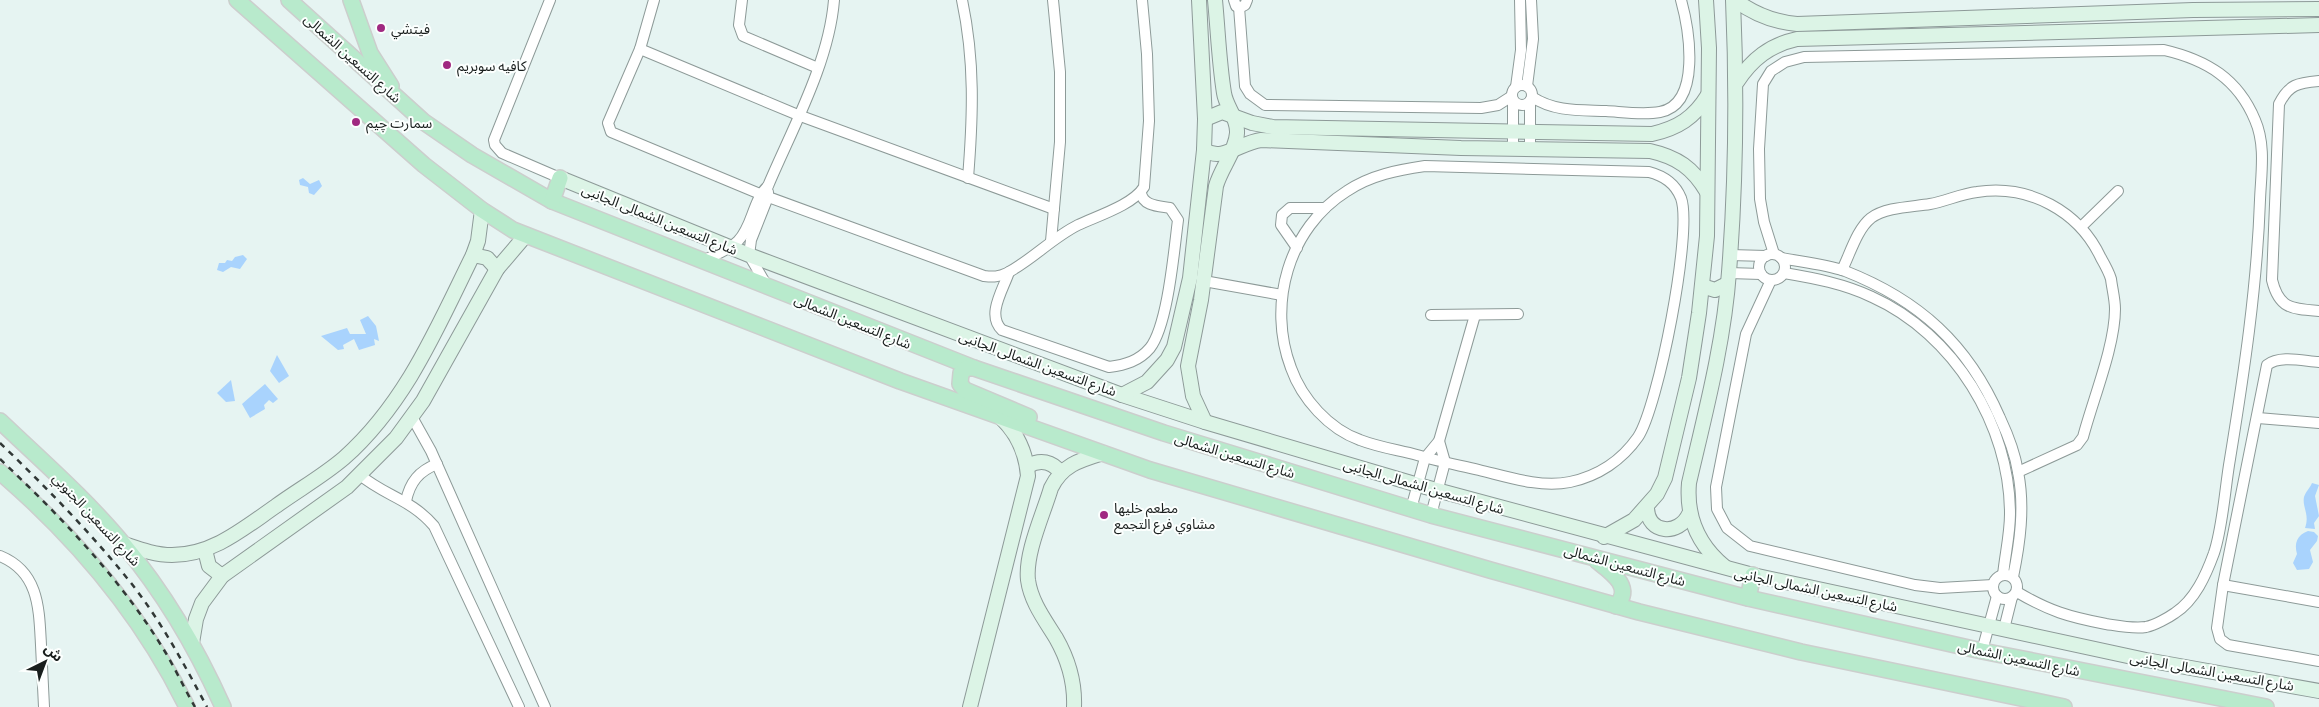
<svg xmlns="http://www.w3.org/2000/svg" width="2319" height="707" font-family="Manrope,'Noto Sans Arabic',sans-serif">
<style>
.water{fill:#a9d3fd}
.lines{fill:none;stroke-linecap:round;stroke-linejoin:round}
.street-casing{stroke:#8d9a98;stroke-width:12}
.secondary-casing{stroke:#8d9a98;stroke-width:16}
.primary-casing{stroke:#cccecd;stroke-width:18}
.street{stroke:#fff;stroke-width:10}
.secondary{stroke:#dcf4e6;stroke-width:14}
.primary{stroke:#b8eacc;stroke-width:15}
.rail{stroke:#313836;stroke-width:2.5;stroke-dasharray:6 6;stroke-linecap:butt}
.poi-dot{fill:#a02981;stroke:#fcfffe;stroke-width:2}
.labels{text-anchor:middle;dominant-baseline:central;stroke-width:4;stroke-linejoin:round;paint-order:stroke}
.poi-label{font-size:14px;fill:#191e1d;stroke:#fcfffe;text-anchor:start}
.street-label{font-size:14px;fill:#191e1d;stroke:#fcfffe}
</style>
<rect width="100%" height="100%" fill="#e6f4f2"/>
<g class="water">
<polygon points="303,178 310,184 319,180 322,186 314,195 309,193 308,187 300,185 299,180"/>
<polygon points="243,255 247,259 240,269 231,267 223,272 217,270 219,263 225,263 227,260 232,261 235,257"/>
<polygon points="368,316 376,326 379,341 374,339 375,345 359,350 354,339 343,345 344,349 338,350 321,336 347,328 350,334 366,334 360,320"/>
<polygon points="277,355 289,376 279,383 270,371"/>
<polygon points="231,380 235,401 226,402 217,393"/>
<polygon points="265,384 278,399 273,403 269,400 264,405 265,409 250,418 242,404"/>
<path d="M 2312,483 L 2319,485 L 2315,496 L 2319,516 L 2314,523 L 2315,529 L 2305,528 C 2310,514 2302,508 2304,497 C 2306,491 2310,488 2312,483 Z"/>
<path d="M 2308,531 L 2314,532 L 2318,536 L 2317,541 L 2310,550 L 2313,562 L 2309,569 L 2297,570 L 2293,563 L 2297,554 C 2294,543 2297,535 2308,531 Z"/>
</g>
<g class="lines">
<g class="street-casing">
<g id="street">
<polyline points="550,0 494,140 495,145 502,153 560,178"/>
<path d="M 654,0 L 640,49 L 608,123 L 611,132 L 760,194 L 984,276 C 993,277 999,277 1007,273 C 1032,260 1052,238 1078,225 C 1097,216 1133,205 1144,187 L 1149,121 L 1147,54 L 1142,0"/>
<polyline points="742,0 739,25 743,36 818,68"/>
<path d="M 962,0 C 975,61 973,116 968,178"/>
<polyline points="1234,0 1236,6 1241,7 1245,5 1247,0"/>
<polyline points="1239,7 1245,86 1250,94 1265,105 1481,108 1498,105 1512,96"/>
<polyline points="640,49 798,115 1054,209"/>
<path d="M 2319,81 C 2298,83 2289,84 2279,104 L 2272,280 C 2279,309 2292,309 2319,311"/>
<circle cx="1522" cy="95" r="10"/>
<polyline points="1527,86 1533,39 1531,0"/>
<polyline points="1516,87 1521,50 1520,0"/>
<path d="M 1532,97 C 1555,112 1580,110 1606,111 C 1623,112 1643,115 1660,112 C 1702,104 1689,29 1681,0"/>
<polyline points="1513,148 1513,100"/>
<polyline points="1530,148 1530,101"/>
<path d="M 1425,166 L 1649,172 C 1664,176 1675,183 1681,198 C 1693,231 1658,407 1638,437 C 1622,460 1598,476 1570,482 C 1540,488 1508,477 1479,470 C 1458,465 1437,461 1417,455 C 1398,450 1378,447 1360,440 C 1329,429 1302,399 1291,368 C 1267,305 1288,228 1347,191 C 1371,175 1398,170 1425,166 Z"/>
<polyline points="2081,227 2118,191"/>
<polyline points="1051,241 1060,142 1060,72 1053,0"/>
<polyline points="1297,248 1281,225 1282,215 1290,208 1325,208"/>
<circle cx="1772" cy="267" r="13"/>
<path d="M 1774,254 L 1764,222 L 1760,199 L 1759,149 L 1763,84 L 1771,71 L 1785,62 L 1804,57 L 2164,50 C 2207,60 2238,79 2255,120 C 2266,145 2261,174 2260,200 C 2257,287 2244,373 2230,459 C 2225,487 2223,526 2214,553 C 2206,575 2195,600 2175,613 C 2168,618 2155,625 2146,627 C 2133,629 2119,626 2106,624 C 2069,617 2049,611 2017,592"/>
<polyline points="1730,255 1766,256"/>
<path d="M 1781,258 C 1802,262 1825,264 1845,271 C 1919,300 1968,344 2000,418 C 2008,435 2015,453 2018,472 C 2025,507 2020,543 2013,577"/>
<path d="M 703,261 C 714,255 729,250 738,241 C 753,226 752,201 768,186 C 792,129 829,63 834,0"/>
<path d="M 1842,270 C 1850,254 1857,229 1871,218 C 1886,207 1912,207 1930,204 C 1946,201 1961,194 1977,192 C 2029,184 2079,211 2101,258 C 2105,265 2109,272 2111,279 C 2112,288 2115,299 2115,309 C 2115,346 2093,399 2083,437 L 2077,445 L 2018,472"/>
<path d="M 1009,272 C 1003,290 986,315 1002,330 L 1109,367 C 1125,365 1139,361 1150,348 C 1168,325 1174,250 1178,220 L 1170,208 C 1159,206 1143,206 1141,193"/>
<polyline points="1729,273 1761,274"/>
<path d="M 1784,273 C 1814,278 1845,284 1872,297 C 1954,334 2010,425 2010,514 C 2010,534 2005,555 2003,575"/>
<polyline points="1771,280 1746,334 1716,487 1717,509 1727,528 1750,546 1915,585 1940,588 1993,585"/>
<polyline points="1204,281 1282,295"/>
<polyline points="767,286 749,255 751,240 768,197 768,192"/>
<polyline points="1431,315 1518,314"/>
<path d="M 2319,362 C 2303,361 2280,355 2267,365 L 2223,585 L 2217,628 L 2220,639 L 2228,645 L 2319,661"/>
<polyline points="412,417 431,451 545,707"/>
<polyline points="2258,418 2319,423"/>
<path d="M 360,475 C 385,496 411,499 434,526 L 519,707"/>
<path d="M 406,501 C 410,482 419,471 437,464"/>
<polyline points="1411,509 1425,458 1439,441 1475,315"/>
<polyline points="1431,515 1445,462 1439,441"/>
<path d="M 0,556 C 39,572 39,608 41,645 C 42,665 43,686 44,707"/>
<circle cx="2005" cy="587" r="12"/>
<polyline points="2223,585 2319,602"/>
<polyline points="2004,629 2012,597"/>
<polyline points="1982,651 1997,596"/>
</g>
</g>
<g class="secondary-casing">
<g id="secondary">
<path d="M 1735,0 C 1754,14 1773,22 1797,24 L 2193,10 L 2319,9"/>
<path d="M 1737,82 C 1752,59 1770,45 1797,39 L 2319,25"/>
<path d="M 1205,119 L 1222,112 L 1252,123 L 1273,127 L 1652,134 C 1678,128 1694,118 1708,95"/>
<path d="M 1204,150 C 1223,162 1239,143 1261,140 L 1461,148 L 1650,151 C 1677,157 1693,168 1707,192"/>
<polyline points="560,178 749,255 1122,395 1205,422 1418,485 1753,575 2146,660 2319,691"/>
<polyline points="473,255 487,258 497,269"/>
<polyline points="1702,286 1715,290 1727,284"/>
<polyline points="1122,395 1147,382 1167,360 1174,347 1190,278 1204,150 1205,119 1199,0"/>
<path d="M 1205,422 L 1193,396 L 1188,366 L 1201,300 L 1216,186 C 1221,168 1236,151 1237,133 C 1238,118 1226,107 1224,93 C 1219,62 1218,31 1215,0"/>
<path d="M 1028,466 C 1040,459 1052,461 1061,473"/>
<path d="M 1647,508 C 1648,534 1679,536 1689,514"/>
<polyline points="1604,537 1634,520 1657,494 1665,478 1689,378 1699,313 1707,236 1709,48 1706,0"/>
<path d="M 124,544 C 139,549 155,555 172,555 C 213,555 244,528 276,506 C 298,490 323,476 344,458 C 406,403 437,328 473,255 L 478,241 L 482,210"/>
<polyline points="205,550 209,566 222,576"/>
<path d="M 1725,567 C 1698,545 1686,518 1689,483 C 1705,414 1724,343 1729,272 C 1736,181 1737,91 1733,0"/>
<polyline points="192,643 196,619 202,603 222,576 347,487 396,438 423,401 497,269 526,235"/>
<path d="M 970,707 L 1028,476 C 1026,452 1017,432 999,416"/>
<path d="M 1074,707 C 1075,683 1068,659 1056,638 C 1045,620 1031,602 1028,580 C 1025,553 1043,515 1051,488 C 1062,465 1080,460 1103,453"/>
</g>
</g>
<g class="primary-casing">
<g id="primary">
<polyline points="237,0 424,165 482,210 513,230 900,381 1150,470 1490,570 1639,612 1801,652 2064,707"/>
<polyline points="289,0 424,122 472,155 552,201 974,368 1164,433 1431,515 1748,598 1982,651 2266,707"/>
<polyline points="351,0 370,53 391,86"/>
<polyline points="552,201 560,178"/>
<polyline points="974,368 967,368 961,373 960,384 965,390 1029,417"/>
<path d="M 0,421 C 42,461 87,500 124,545 C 165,594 197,649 223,707"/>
<path d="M 0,472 C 78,539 142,615 187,707"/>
<path d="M 1597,561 C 1611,572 1634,587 1616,606"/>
<polyline points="1748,598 1753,575"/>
</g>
</g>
<use href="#street" class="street"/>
<use href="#secondary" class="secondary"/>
<use href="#primary" class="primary"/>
<g class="rail">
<path d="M 0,443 C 46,487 91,533 131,583 C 161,621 184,664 207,707"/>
<path d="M 0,459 C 61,517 120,578 164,650 C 175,668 184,688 195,707"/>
</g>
</g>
<g class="poi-dot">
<circle cx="381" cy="28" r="5"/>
<circle cx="447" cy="65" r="5"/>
<circle cx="356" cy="122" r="5"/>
<circle cx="1104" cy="515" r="5"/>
</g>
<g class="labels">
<g class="poi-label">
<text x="391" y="28">فيتشي</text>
<text x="457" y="65">كافيه سوبريم</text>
<text x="366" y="122">سمارت چيم</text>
<text x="1114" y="507">مطعم خليها<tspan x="1114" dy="16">مشاوي فرع التجمع</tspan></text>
</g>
<g class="street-label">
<text transform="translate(353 58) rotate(42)">شارع التسعين الشمالى</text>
<text transform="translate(660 219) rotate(22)">شارع التسعين الشمالى الجانبى</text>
<text transform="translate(853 321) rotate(22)">شارع التسعين الشمالى</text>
<text transform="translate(1038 363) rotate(20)">شارع التسعين الشمالى الجانبى</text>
<text transform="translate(1235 455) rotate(17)">شارع التسعين الشمالى</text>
<text transform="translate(1424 486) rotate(16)">شارع التسعين الشمالى الجانبى</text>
<text transform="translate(97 519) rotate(47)">شارع التسعين الجنوبي</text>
<text transform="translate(1625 565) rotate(15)">شارع التسعين الشمالى</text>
<text transform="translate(1816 589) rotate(12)">شارع التسعين الشمالى الجانبى</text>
<text transform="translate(2019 658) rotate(12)">شارع التسعين الشمالى</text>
<text transform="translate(2212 671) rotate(10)">شارع التسعين الشمالى الجانبى</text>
</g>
</g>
<g transform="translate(45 662) rotate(42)" stroke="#fcfffe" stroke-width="4" paint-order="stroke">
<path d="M0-4L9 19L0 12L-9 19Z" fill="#191e1d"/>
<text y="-8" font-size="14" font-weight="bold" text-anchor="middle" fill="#191e1d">ش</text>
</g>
</svg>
